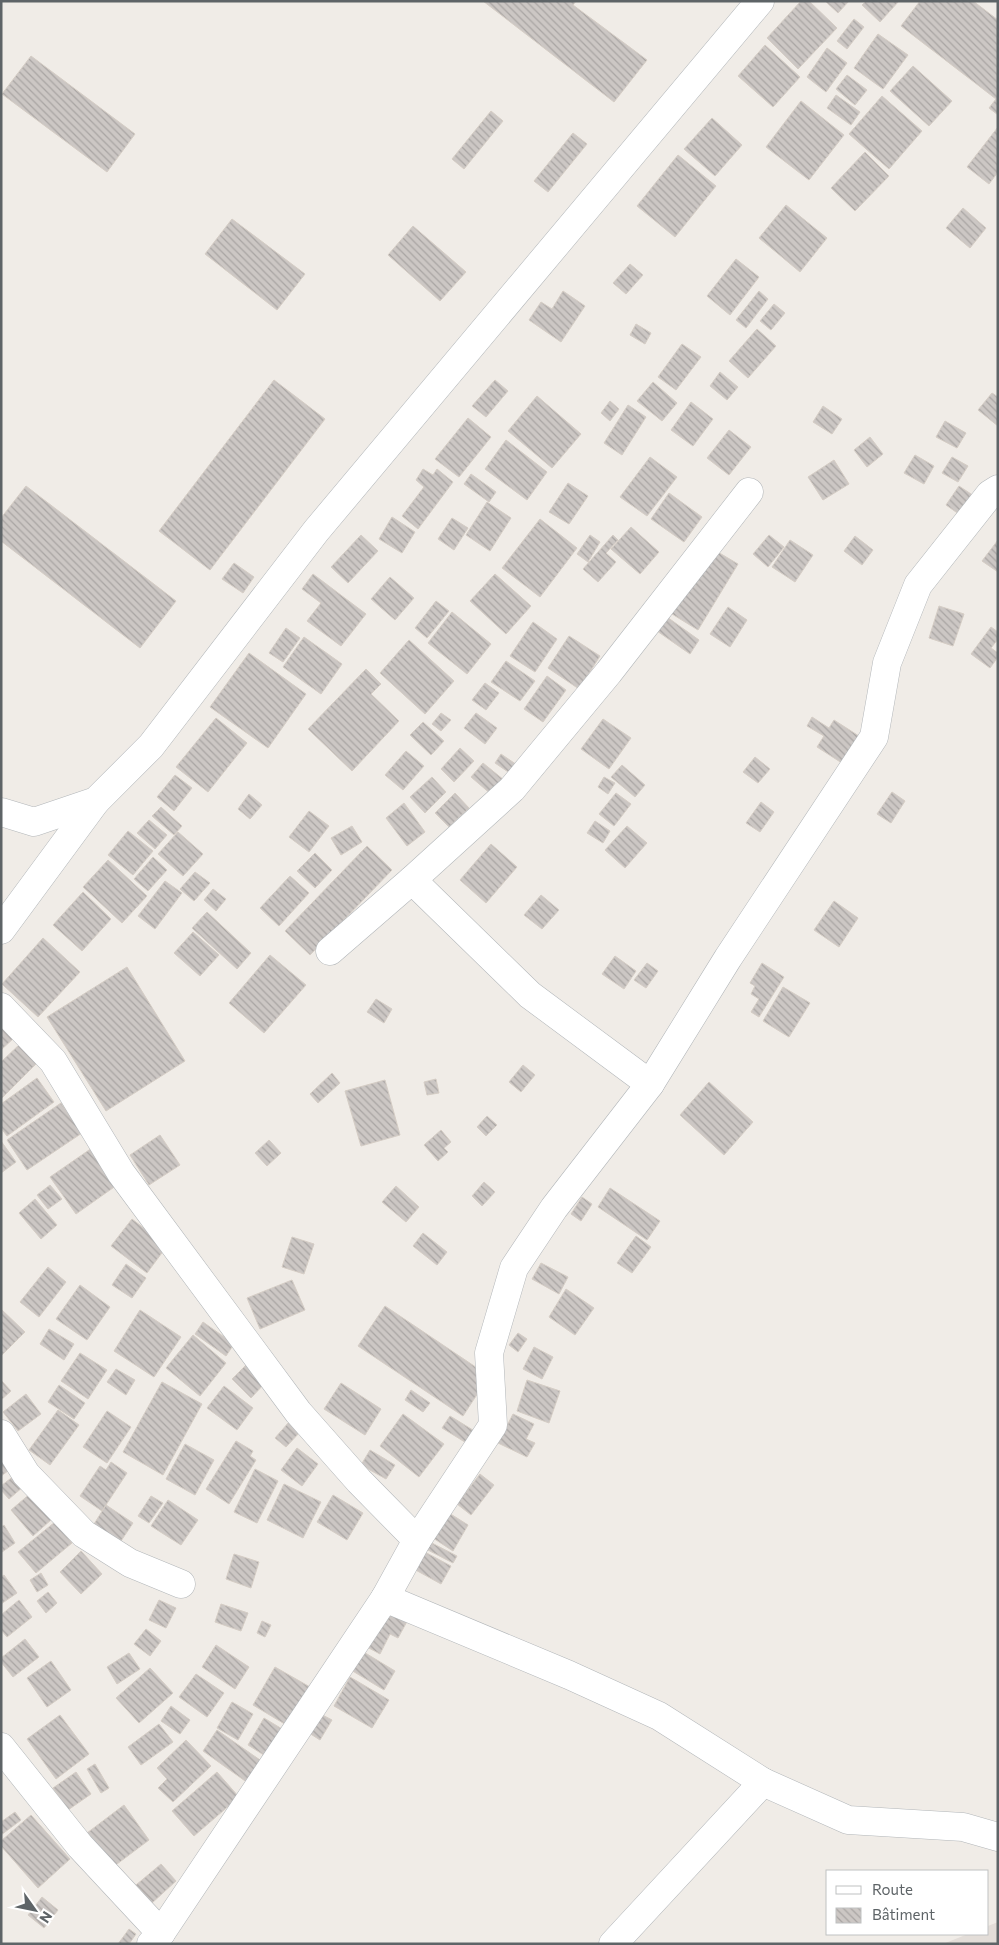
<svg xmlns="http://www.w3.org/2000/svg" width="999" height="1945" font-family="Commissioner,sans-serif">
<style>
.education{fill:#e3ddd8}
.building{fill:url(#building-back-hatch);stroke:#d5cdc5}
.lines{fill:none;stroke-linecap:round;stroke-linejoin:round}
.minor-casing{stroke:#b2b6b9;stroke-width:29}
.tertiary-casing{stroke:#b2b6b9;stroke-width:29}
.minor{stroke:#fff;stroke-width:28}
.tertiary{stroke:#fff;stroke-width:28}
</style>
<defs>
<pattern id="building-back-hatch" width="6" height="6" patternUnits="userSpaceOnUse" patternTransform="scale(1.25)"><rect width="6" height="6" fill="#ccc7c4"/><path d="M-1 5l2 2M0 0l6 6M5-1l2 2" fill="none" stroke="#a9a5a3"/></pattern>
</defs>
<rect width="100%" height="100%" fill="#f0ece7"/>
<polygon class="education" points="998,1922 998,1944 943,1944 968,1934 988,1934 988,1926"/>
<g class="building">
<polygon points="483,1 576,1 573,5 647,60 614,102"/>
<polygon points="801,1 809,1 837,28 798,69 767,38"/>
<polygon points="825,1 849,1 838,13"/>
<polygon points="866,1 899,1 880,22 862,5"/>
<polygon points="920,1 973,1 998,20 998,115 989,108 996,99 901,26"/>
<polygon points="854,19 864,27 847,49 837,41"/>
<polygon points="878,34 908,55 883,89 854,68"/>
<polygon points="765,45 800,77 773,107 738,76"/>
<polygon points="827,48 847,63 826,92 807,77"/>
<polygon points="31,56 135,134 107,172 2,94"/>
<polygon points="913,66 952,101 929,126 890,91"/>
<polygon points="847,75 867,90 855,105 836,89"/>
<polygon points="836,95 860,112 851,125 827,108"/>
<polygon points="882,96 922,131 889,169 849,134"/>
<polygon points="801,101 844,135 809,180 766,147"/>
<polygon points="491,111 503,121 464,169 452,159"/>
<polygon points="712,118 742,145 715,176 684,149"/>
<polygon points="998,127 998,172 989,184 967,167"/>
<polygon points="573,133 587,144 548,192 534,181"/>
<polygon points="865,152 889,176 855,211 831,188"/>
<polygon points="678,155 716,186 675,237 637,206"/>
<polygon points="786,205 827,238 800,272 759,238"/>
<polygon points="963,208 986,228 970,248 946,228"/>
<polygon points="232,219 305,274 277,310 205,254"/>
<polygon points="413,226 466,272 440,301 388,255"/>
<polygon points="736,259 759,277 730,315 707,296"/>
<polygon points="630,264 643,275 626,294 613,283"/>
<polygon points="563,291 585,306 561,342 529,320 541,302 552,309"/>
<polygon points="759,291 768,299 746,328 736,320"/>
<polygon points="774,304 785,313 771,330 760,321"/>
<polygon points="636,324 651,333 645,344 630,335"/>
<polygon points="757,329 776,346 748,378 729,361"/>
<polygon points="682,344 701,357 676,390 658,377"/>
<polygon points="720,372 738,387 727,400 710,386"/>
<polygon points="274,380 325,419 210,570 159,531"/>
<polygon points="495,380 508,391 486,417 472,406"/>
<polygon points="653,382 677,403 662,421 637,401"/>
<polygon points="992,393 998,397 998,426 978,410"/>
<polygon points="537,396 581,434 552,468 508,431"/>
<polygon points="610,401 619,409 610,421 601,413"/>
<polygon points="691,402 713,419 693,446 671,430"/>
<polygon points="628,405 646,417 622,455 604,443"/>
<polygon points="823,406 842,419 832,434 813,422"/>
<polygon points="468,418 491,437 459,477 435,459"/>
<polygon points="945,421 966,433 957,448 936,437"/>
<polygon points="729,430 751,447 729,475 707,458"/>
<polygon points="870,437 883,454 867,467 854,450"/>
<polygon points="506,440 547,472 527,500 485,469"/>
<polygon points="915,455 934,466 924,484 904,473"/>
<polygon points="650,457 677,477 647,516 620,497"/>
<polygon points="952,457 968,466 958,482 942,473"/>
<polygon points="834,460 849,484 823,500 808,477"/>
<polygon points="423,469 433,475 437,469 453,482 418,529 402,516 424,487 416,480"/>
<polygon points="471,474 496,492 489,502 464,484"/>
<polygon points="568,483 588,496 569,524 549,512"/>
<polygon points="26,486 176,601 140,648 1,541 1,518"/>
<polygon points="959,486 980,500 966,519 946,505"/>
<polygon points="669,493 702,517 684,542 651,519"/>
<polygon points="487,502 511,518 490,551 466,535"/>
<polygon points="392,517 415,532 402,553 379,539"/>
<polygon points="452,518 468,528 454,550 438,539"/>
<polygon points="540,519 577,548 540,597 502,568"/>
<polygon points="631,527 659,552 640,574 611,549"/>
<polygon points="361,535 378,551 348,583 331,567"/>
<polygon points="590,535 600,542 588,562 577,554"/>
<polygon points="613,535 618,540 606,553 616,562 598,582 583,569"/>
<polygon points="769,535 784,547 768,567 753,554"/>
<polygon points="855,536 873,550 862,565 844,551"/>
<polygon points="790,540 813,555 795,582 772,567"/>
<polygon points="998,540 998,572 982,561"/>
<polygon points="711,548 738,564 698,630 672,614"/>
<polygon points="234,563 254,577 243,593 222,579"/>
<polygon points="313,574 366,614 341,646 307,621 321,603 302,589"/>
<polygon points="495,574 531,606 506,634 470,601"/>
<polygon points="390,577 414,598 395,620 371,599"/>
<polygon points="436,601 449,611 427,638 415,628"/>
<polygon points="939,606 964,614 953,646 929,638"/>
<polygon points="728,607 747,620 730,647 710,634"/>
<polygon points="452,612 491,644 467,674 428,643"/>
<polygon points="667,617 699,640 690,654 657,631"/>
<polygon points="533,622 557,639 535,672 510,656"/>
<polygon points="991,627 998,632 998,639 991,648 998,653 998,657 990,668 971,654"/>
<polygon points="286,628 300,638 283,662 269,653"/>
<polygon points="569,636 600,656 579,689 548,668"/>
<polygon points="304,637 342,664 321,694 283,667"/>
<polygon points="409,640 454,681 425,714 380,673"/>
<polygon points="249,653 306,694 268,748 210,707"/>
<polygon points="506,661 535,681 520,701 491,682"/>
<polygon points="366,669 381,684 371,694 399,721 352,771 308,729"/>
<polygon points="547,676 566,690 543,722 524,709"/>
<polygon points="485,683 499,693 486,710 472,700"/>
<polygon points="441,713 451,720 441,731 432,724"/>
<polygon points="476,713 497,728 485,744 464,728"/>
<polygon points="812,717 829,728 834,720 862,738 845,765 817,747 824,736 807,726"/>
<polygon points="216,718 247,743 208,792 176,767"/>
<polygon points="603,719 631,738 609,769 581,749"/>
<polygon points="423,722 444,741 431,755 410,735"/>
<polygon points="460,748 474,761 454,782 441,769"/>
<polygon points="406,751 424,766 403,790 385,775"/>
<polygon points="501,754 520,767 514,776 495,763"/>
<polygon points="755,757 770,769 758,783 743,772"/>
<polygon points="483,763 504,780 492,795 471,777"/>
<polygon points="622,765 645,785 635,797 611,777"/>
<polygon points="175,775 192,788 174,811 157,797"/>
<polygon points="432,777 446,792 425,813 410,797"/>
<polygon points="604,777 615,783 608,794 598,787"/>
<polygon points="892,792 905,801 891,823 877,814"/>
<polygon points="455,793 469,808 449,827 435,813"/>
<polygon points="616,793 631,804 614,826 599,814"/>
<polygon points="249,794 262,805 250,819 238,809"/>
<polygon points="761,802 774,812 760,832 746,823"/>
<polygon points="404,803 425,832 407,846 386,818"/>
<polygon points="161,807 182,826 174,835 152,816"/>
<polygon points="309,811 329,826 309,852 289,837"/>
<polygon points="149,820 167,835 155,849 137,833"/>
<polygon points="595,821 610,831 603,843 587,833"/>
<polygon points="352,826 362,842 341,855 331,838"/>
<polygon points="627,826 647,843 625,868 605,850"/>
<polygon points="128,831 153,851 133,875 108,855"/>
<polygon points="178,832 203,854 183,876 158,854"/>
<polygon points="491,844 517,867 486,903 460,880"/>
<polygon points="367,846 392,870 310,955 285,931"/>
<polygon points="315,853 332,870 315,888 297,871"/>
<polygon points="153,857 167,870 148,891 134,879"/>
<polygon points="108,860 147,896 122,923 83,887"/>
<polygon points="195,872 210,883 194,901 180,889"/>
<polygon points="290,876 309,893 279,926 260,908"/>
<polygon points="165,881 182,893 155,929 138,916"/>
<polygon points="213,889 226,899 216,911 204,900"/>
<polygon points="83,892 111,919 82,951 53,925"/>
<polygon points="541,895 559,910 542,929 524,915"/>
<polygon points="834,901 858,918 839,947 814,930"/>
<polygon points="207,912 251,953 237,969 192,928"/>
<polygon points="193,932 219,955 200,976 174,953"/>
<polygon points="43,938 80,972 38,1017 2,984"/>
<polygon points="270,955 306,985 264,1033 229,1003"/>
<polygon points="615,956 636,971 624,989 602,974"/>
<polygon points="647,963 658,971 646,988 634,980"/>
<polygon points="762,963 784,977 759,1017 751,1012 759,999 751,994 755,986 750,983"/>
<polygon points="127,967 185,1061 106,1111 47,1017"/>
<polygon points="783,987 810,1003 789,1037 763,1021"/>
<polygon points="376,999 392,1009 384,1023 367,1012"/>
<polygon points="1,1021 16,1036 1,1050"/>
<polygon points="20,1044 38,1062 1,1099 1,1062"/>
<polygon points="523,1065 535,1075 521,1092 509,1082"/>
<polygon points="332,1073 340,1083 318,1103 310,1094"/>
<polygon points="37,1078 54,1102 7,1136 1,1128 1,1104"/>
<polygon points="436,1079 439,1093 427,1095 424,1082"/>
<polygon points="385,1080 400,1135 361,1146 345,1091"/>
<polygon points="709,1082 753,1122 724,1155 680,1115"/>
<polygon points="61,1103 82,1133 27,1170 7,1140"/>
<polygon points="487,1116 497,1125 486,1136 477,1127"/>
<polygon points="441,1130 451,1142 444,1148 448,1152 438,1161 424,1145"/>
<polygon points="160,1135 180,1165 149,1185 130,1155"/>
<polygon points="269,1140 281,1153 267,1166 255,1153"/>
<polygon points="1,1141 16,1162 1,1173"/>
<polygon points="92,1148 117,1185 76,1214 50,1177"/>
<polygon points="484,1182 495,1192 482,1206 472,1196"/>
<polygon points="50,1185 62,1199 48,1209 37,1195"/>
<polygon points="396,1186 419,1207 406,1222 382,1202"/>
<polygon points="610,1188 660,1221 647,1240 598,1207"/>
<polygon points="582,1197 592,1204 581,1221 571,1214"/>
<polygon points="35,1199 57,1225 41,1239 19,1213"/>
<polygon points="132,1219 167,1246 147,1273 111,1246"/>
<polygon points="423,1233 447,1252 437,1265 413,1246"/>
<polygon points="636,1236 651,1247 632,1273 617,1263"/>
<polygon points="292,1237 314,1244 304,1274 282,1267"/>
<polygon points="541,1263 568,1277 559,1294 532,1279"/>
<polygon points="126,1264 146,1278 132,1298 112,1285"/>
<polygon points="48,1267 66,1282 39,1317 20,1302"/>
<polygon points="292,1280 305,1310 260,1329 247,1298"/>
<polygon points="80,1285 110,1307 87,1340 56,1319"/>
<polygon points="566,1289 594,1308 575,1335 549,1317"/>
<polygon points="385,1306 489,1376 463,1416 358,1346"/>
<polygon points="1,1309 25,1332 1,1356"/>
<polygon points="140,1310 181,1337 154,1377 114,1351"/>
<polygon points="203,1322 234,1344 226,1356 195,1334"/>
<polygon points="49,1329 74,1344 64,1360 40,1344"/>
<polygon points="518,1333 527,1339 518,1352 509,1345"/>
<polygon points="193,1335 226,1363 200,1396 166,1368"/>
<polygon points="534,1347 553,1357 542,1379 523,1369"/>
<polygon points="80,1353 107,1370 88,1399 61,1381"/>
<polygon points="246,1365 265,1383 251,1398 232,1379"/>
<polygon points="116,1369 135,1380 126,1395 107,1382"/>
<polygon points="1,1380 11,1391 1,1400"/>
<polygon points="527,1380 560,1391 549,1423 517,1411"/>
<polygon points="162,1382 202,1404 163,1475 123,1452"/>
<polygon points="341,1383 381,1409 365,1435 324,1409"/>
<polygon points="59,1385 85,1403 74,1419 48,1402"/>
<polygon points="224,1386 253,1408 237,1430 207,1408"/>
<polygon points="411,1390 430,1403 423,1412 405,1400"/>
<polygon points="26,1394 41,1414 18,1431 3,1412"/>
<polygon points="58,1410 79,1425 50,1465 29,1450"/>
<polygon points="107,1411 131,1427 107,1463 83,1447"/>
<polygon points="403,1414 444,1444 419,1477 380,1446"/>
<polygon points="513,1414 534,1424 526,1439 535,1443 527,1457 498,1443"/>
<polygon points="450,1416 481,1435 473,1447 442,1428"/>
<polygon points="289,1422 300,1432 286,1447 275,1438"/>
<polygon points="236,1441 253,1451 250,1456 256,1460 229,1504 206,1489"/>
<polygon points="185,1444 214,1460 195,1495 166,1479"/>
<polygon points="297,1448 318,1464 302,1486 281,1470"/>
<polygon points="370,1450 395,1465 386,1479 361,1465"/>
<polygon points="1,1454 12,1468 1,1476"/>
<polygon points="111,1462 127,1473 102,1511 80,1496 100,1466 106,1470"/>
<polygon points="255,1469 278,1481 257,1523 234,1512"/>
<polygon points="480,1474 494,1485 471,1515 457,1504"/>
<polygon points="15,1475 24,1486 9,1499 1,1490 1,1486"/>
<polygon points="284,1484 321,1502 303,1538 267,1520"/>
<polygon points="31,1493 52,1519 33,1536 11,1510"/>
<polygon points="333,1495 363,1513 347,1540 317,1522"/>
<polygon points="151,1496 163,1503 149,1523 138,1516"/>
<polygon points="168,1500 198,1520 181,1545 151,1526"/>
<polygon points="106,1505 133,1523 115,1550 89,1532"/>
<polygon points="449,1513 468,1525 453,1551 433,1538"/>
<polygon points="55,1522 72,1543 36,1573 18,1552"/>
<polygon points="4,1525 15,1543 2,1552 1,1527"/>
<polygon points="428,1541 457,1556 453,1563 424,1548"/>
<polygon points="421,1550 451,1566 441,1584 412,1568"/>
<polygon points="81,1551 102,1574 81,1594 60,1572"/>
<polygon points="234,1554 259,1562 251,1588 226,1579"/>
<polygon points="41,1573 48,1585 37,1592 30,1580"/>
<polygon points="4,1575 17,1593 1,1604 1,1577"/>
<polygon points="48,1592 57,1603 46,1613 37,1601"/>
<polygon points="19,1600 32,1617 7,1637 1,1630 1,1615"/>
<polygon points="159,1600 176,1608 166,1628 149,1620"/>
<polygon points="221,1604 248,1613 241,1631 215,1622"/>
<polygon points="390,1605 410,1616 398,1638 390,1634 380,1654 367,1647"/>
<polygon points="262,1621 271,1625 265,1637 257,1633"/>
<polygon points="146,1629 161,1641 150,1656 134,1644"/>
<polygon points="25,1639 39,1657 13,1677 1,1662 1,1658"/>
<polygon points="216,1645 249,1667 235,1689 202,1667"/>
<polygon points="362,1651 395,1671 384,1690 351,1670"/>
<polygon points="129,1653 140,1669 117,1684 107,1667"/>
<polygon points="51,1661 71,1690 47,1707 27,1678"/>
<polygon points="275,1667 310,1687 288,1726 253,1705"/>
<polygon points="150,1668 173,1693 139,1723 116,1698"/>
<polygon points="196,1674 224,1693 207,1717 179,1697"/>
<polygon points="350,1677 389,1700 372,1728 334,1706"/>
<polygon points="232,1702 253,1714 238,1740 217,1728"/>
<polygon points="171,1706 190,1720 180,1734 161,1721"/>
<polygon points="317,1712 332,1720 320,1740 306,1731"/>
<polygon points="60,1715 89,1754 56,1779 27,1739"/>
<polygon points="264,1718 287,1732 270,1759 248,1745"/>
<polygon points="159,1724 173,1742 141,1765 128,1747"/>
<polygon points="217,1730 270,1767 255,1788 203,1751"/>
<polygon points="186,1740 211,1766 173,1802 158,1788 167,1779 157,1768"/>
<polygon points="95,1764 109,1788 101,1793 87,1769"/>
<polygon points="76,1772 91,1794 68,1810 53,1788"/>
<polygon points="217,1772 239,1797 194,1836 172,1811"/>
<polygon points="124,1805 149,1840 113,1867 87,1833"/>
<polygon points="15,1812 21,1820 1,1835 1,1822"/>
<polygon points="31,1815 70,1859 38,1888 1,1846 1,1841"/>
<polygon points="161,1864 176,1881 152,1903 136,1885"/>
<polygon points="42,1897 58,1910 44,1928 28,1915"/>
<polygon points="129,1929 136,1934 129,1944 118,1944"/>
</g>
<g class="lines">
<g class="minor-casing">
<g id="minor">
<polyline points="412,880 512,789 609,672 749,492"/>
<polyline points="1,930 96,801"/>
<polyline points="330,951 412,880 530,995 650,1084"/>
<polyline points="1,1007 53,1061 121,1173 298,1412 359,1481 417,1540 385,1598 161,1933 151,1944"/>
<polyline points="1,1434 26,1474 84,1534 130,1563 181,1584"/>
<polyline points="417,1540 493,1425 489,1353 514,1268 554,1208 650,1084 728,958 874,737 887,663 918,585 990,494 998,489"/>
<polyline points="385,1598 569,1675 659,1716 763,1782 848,1820 963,1827 998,1837"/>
<polyline points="1,1747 80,1846 161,1933"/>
<polyline points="613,1944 763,1782"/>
</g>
</g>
<g class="tertiary-casing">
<polyline id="tertiary" points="1,812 34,822 96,801 151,746 316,531 760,1"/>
</g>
<use href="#minor" class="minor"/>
<use href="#tertiary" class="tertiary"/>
</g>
<rect width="999" height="1945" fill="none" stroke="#5e6467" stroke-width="5"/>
<rect x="826" y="1870" width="162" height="65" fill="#ffffff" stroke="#bfc1c2"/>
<rect x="836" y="1886" width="25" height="8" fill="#ffffff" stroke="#bfc1c2"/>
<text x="872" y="1895" font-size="15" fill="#5e6467">Route</text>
<rect x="836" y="1908" width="25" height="15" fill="url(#building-back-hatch)" stroke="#bfc1c2"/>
<text x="872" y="1920" font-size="15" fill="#5e6467">Bâtiment</text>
<g transform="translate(35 1910) rotate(123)" stroke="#ffffff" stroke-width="4" paint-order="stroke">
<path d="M0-4L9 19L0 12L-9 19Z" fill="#5e6467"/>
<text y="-8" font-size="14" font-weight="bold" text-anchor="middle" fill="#5e6467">N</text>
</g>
</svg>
